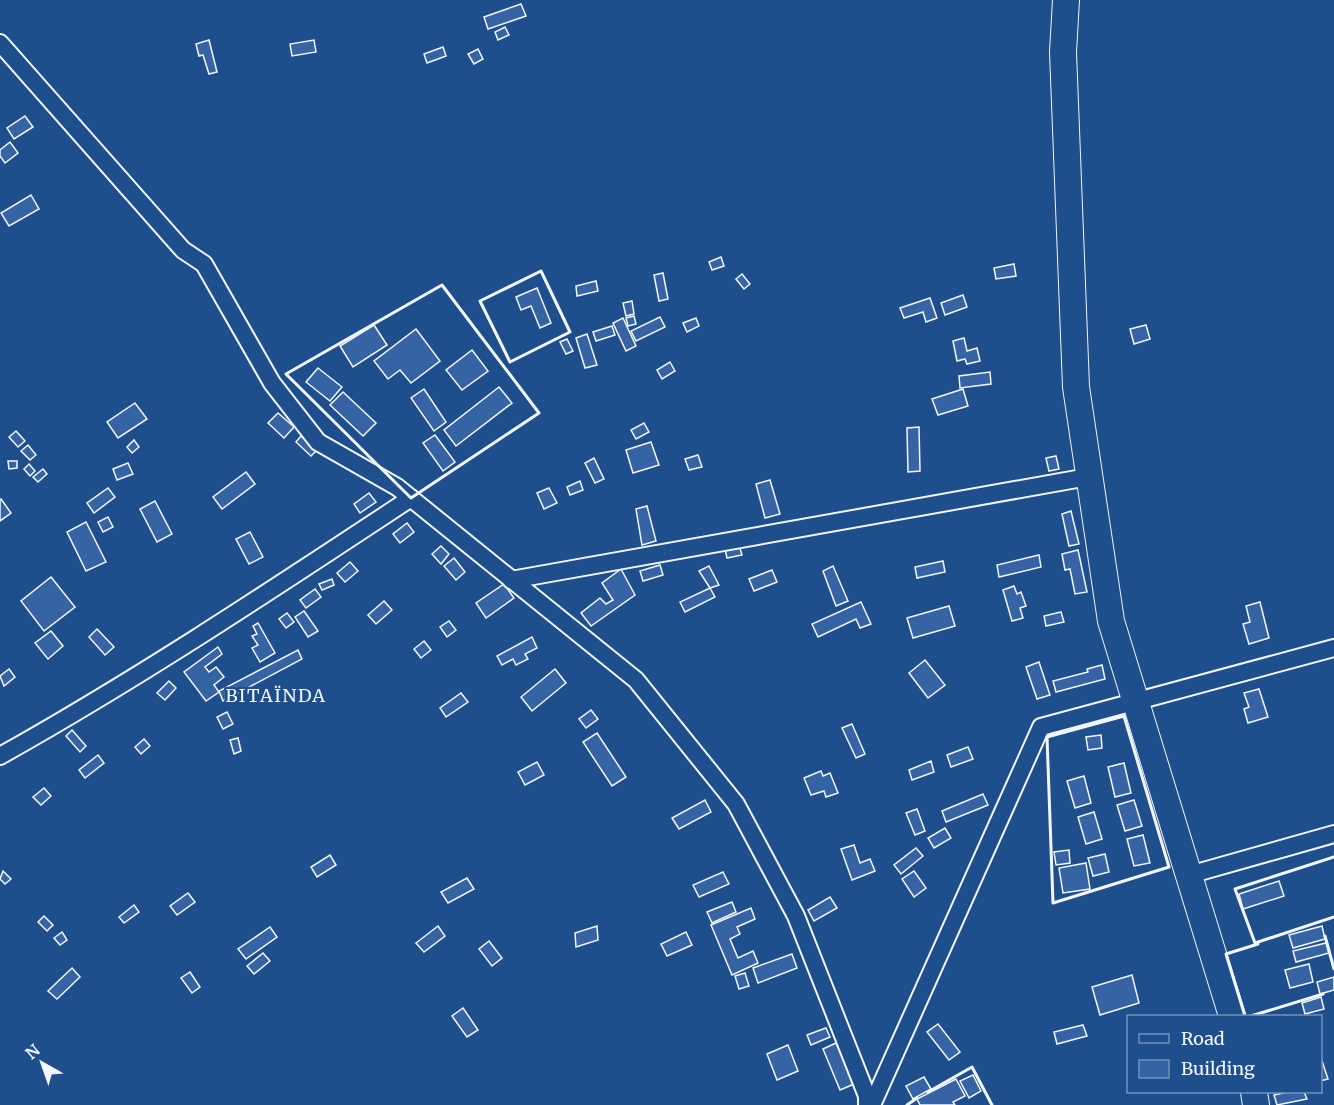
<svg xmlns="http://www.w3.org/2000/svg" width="1334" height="1105" font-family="Merriweather,serif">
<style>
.building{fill:#3563a3;stroke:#f2f6ff;stroke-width:1.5}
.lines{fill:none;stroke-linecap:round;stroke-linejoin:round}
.street-casing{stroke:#f2f6ff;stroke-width:20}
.primary-casing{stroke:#f2f6ff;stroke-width:28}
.street{stroke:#1f4e8c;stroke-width:16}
.primary{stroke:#1f4e8c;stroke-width:26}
.wall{stroke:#f2f6ff;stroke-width:3}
.labels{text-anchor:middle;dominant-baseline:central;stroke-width:4.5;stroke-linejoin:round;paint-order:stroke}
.quarter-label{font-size:18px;letter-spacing:1.5px;fill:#f2f6ff;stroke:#1f4e8c}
</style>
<rect width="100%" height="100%" fill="#1f4e8c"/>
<g class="building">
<polygon points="521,4 526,16 488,29 484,17"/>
<polygon points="505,27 509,35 498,40 495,32"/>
<polygon points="209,40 217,72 209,74 203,55 199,56 196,44"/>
<polygon points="314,40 316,52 292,56 290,44"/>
<polygon points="443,47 446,56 427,63 424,54"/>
<polygon points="478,49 483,59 474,64 468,54"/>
<polygon points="25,116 33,127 14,139 7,128"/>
<polygon points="10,142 18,153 5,163 0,156 0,150"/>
<polygon points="31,195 39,209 9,226 1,213"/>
<polygon points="721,257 724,266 712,270 709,262"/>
<polygon points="1014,264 1016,276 996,279 994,268"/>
<polygon points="663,273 668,299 659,301 654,275"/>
<polygon points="742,274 750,284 744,289 736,279"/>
<polygon points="596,281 598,291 577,296 576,286"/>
<polygon points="537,288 551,323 540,328 531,306 521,310 516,297"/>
<polygon points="963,295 967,307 945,315 941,303"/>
<polygon points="930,298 937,318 926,322 923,312 904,318 900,308"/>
<polygon points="632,301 634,314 626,316 623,303"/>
<polygon points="634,316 636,324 628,326 626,318"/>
<polygon points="660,317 665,327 636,341 631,331"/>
<polygon points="623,318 636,346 626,351 613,323"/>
<polygon points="696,318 699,326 687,332 683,323"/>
<polygon points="374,325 387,345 353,367 340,346"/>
<polygon points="1146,325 1150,339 1134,344 1130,329"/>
<polygon points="612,326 615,335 596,341 593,332"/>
<polygon points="416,329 440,361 411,383 400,370 388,379 374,361"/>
<polygon points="587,334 597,365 585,368 576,338"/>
<polygon points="964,338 967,351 977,348 980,361 967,364 965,359 957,361 953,341"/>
<polygon points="567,339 573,351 566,354 560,342"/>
<polygon points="472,350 488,371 462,390 446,370"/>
<polygon points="670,362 675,371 662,379 657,370"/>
<polygon points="318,368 342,387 330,401 306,382"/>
<polygon points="990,372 991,384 960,388 959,376"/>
<polygon points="499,387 512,403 456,446 444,430"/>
<polygon points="424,389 446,422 434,431 411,398"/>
<polygon points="963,389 968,406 938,415 932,399"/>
<polygon points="343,392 376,423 363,436 330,405"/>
<polygon points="135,403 147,419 118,438 107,422"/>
<polygon points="278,413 294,427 284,438 268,423"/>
<polygon points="644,423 649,432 636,439 631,430"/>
<polygon points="919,427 920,471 908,472 907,428"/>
<polygon points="16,431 25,441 18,447 9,437"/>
<polygon points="435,435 455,462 443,471 423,443"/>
<polygon points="301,436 317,450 311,456 296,442"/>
<polygon points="134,440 139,447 132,453 127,447"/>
<polygon points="651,442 659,465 633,473 626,450"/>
<polygon points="28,445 36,455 30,460 21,451"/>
<polygon points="698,455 702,467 689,470 685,459"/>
<polygon points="1056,456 1059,469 1049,471 1046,458"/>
<polygon points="594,458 604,479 595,483 585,463"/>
<polygon points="8,461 17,461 17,468 9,469"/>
<polygon points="128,463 133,474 117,480 113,469"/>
<polygon points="29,464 35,471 30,476 24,469"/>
<polygon points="43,469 47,474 38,482 33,477"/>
<polygon points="246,472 255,484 222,509 213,497"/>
<polygon points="770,480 780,514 765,518 756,484"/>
<polygon points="580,481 583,490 570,495 567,487"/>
<polygon points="108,488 115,497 94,513 87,503"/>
<polygon points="549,488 557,503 544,509 537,493"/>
<polygon points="369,493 376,502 360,513 354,504"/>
<polygon points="1,499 11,513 0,521 0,500"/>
<polygon points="155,501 172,534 157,542 140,509"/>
<polygon points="647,506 656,541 642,545 636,509"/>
<polygon points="1071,511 1079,544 1069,546 1062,514"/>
<polygon points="108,517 113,527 103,532 98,522"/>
<polygon points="86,522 106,562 86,571 67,532"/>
<polygon points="407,523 414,532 400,543 393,534"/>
<polygon points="250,532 263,557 249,564 236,539"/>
<polygon points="739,545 742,555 727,558 725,549"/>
<polygon points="441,546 449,554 441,564 432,554"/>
<polygon points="1078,550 1087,592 1075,594 1070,569 1065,570 1062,554"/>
<polygon points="1039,555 1041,567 999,577 997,565"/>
<polygon points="454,558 465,572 456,580 444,566"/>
<polygon points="943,561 945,572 917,578 915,567"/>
<polygon points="350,562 358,571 345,582 337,573"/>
<polygon points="660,565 663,575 643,581 640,571"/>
<polygon points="709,566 719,585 710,588 699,571"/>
<polygon points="833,566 848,601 836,606 823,571"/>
<polygon points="621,569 635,595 591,626 581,613 600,598 606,604 613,600 602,583"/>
<polygon points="772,570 777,582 754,591 749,579"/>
<polygon points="51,577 75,607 44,631 21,601"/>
<polygon points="332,579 334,585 322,590 319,584"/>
<polygon points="504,584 514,598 486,618 476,603"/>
<polygon points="1014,586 1017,594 1021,592 1026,606 1020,608 1023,618 1012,621 1003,590"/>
<polygon points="710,588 715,597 685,612 680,602"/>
<polygon points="315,589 321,597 306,608 300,600"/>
<polygon points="384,601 392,610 376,624 368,615"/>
<polygon points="861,602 871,624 860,628 856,619 818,637 812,624"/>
<polygon points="1260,602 1269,638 1249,644 1243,624 1250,622 1246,606"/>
<polygon points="949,606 955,626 913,638 907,618"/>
<polygon points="304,611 318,631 308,637 295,617"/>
<polygon points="1061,612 1064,622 1046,626 1044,616"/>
<polygon points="287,613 294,622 286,628 279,619"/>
<polygon points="449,621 456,630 447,637 440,627"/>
<polygon points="258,623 275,653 260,662 252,648 258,645 252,636 257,634 253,626"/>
<polygon points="97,629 114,647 105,655 89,637"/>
<polygon points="51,631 63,646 48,659 35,643"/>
<polygon points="532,637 537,648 525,654 528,659 516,665 513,659 502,665 497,656"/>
<polygon points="424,641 431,650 421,658 414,649"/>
<polygon points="218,647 222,654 205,667 209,672 216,667 224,677 214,685 219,692 206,701 184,672"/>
<polygon points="298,650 302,659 223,701 219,691"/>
<polygon points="925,660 945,685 928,698 909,673"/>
<polygon points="1039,662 1050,695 1037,699 1026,667"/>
<polygon points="1102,665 1105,679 1056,692 1053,681 1088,672 1087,669"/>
<polygon points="9,669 15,677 4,686 0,676"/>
<polygon points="555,669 566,683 532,711 521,697"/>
<polygon points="169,681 176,688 165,700 157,693"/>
<polygon points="1259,689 1268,717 1248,723 1244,709 1249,707 1244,693"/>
<polygon points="461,693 468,702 446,717 440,708"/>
<polygon points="591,710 598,719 586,728 579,719"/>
<polygon points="227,712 233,724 223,729 217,717"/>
<polygon points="852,724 865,754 856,758 842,728"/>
<polygon points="72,730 86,746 80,752 66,736"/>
<polygon points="597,733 626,777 612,786 583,742"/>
<polygon points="1101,735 1102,748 1088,750 1086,737"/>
<polygon points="238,738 241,751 234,754 230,740"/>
<polygon points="144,739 150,746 141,754 135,747"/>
<polygon points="968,747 973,759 951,767 947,755"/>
<polygon points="98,755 104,763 85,778 79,770"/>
<polygon points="931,761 934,772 912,780 909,770"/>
<polygon points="537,762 544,775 525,785 518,772"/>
<polygon points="1124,763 1131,793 1115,797 1108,767"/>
<polygon points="821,771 823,776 830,773 838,793 826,797 824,791 811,795 804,778"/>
<polygon points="1084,776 1091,803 1075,808 1067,781"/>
<polygon points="44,788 51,796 41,805 33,797"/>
<polygon points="983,794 988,805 946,822 942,811"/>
<polygon points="705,800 711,812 679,829 672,818"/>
<polygon points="1134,800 1142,826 1125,831 1117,805"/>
<polygon points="917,809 925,831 915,835 906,813"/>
<polygon points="1094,812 1102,839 1086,844 1078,817"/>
<polygon points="945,828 951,838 934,848 928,838"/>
<polygon points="1143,835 1150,863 1134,866 1127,839"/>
<polygon points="854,845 860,863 870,859 875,871 852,880 841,849"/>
<polygon points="916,848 923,856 901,874 894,865"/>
<polygon points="1069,850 1070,863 1056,865 1054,852"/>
<polygon points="1105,854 1109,872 1093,876 1088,858"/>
<polygon points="330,855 336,865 317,877 311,867"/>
<polygon points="1086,863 1090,889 1063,893 1059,868"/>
<polygon points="3,871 11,879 5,884 0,879"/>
<polygon points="914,871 926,888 914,897 902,879"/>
<polygon points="723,872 729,884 699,897 693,885"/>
<polygon points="467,878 474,889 448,903 441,892"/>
<polygon points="1279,881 1284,896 1243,909 1239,894"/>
<polygon points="188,893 195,902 177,915 170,906"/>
<polygon points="830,897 837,908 814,921 808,910"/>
<polygon points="732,902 736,912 712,923 707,912"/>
<polygon points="134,905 139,912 124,923 119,917"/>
<polygon points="751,908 755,919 737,927 740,934 730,939 738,958 753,951 758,963 732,975 711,925"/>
<polygon points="44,916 53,925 47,931 38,922"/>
<polygon points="438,926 445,936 424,952 416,943"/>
<polygon points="597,926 598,940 576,947 575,933"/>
<polygon points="1322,926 1325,939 1293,948 1289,935"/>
<polygon points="270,927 277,937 246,959 238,949"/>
<polygon points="62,932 67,940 60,945 54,938"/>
<polygon points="686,932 692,945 667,956 661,944"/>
<polygon points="489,941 502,958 492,966 479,949"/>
<polygon points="1326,943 1329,953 1296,962 1293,951"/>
<polygon points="263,953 270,961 254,974 247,966"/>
<polygon points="792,954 797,968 758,983 753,968"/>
<polygon points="1309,964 1313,982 1290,988 1285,970"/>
<polygon points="72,968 80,977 57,999 48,991"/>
<polygon points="190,972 200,987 192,993 181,978"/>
<polygon points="745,973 749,986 739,989 735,976"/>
<polygon points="1132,975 1139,1003 1100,1015 1092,987"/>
<polygon points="1334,977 1334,990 1320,994 1317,982"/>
<polygon points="1321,997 1324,1009 1305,1014 1302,1003"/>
<polygon points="463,1008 478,1030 467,1037 452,1016"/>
<polygon points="938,1024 960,1052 949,1060 927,1032"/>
<polygon points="1083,1025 1087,1036 1057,1044 1054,1032"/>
<polygon points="826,1028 830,1037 811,1045 807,1035"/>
<polygon points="836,1043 854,1084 840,1090 823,1049"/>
<polygon points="788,1045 798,1071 777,1080 767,1054"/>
<polygon points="1320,1055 1328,1079 1320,1081"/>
<polygon points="973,1075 981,1091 969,1098 960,1081"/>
<polygon points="924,1077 931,1089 913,1099 906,1086"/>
<polygon points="956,1079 965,1096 953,1102 955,1105 920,1105 917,1099"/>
<polygon points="1288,1092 1304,1092 1307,1099 1277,1105 1274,1095"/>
</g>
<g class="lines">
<g class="street-casing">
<g id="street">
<polyline points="0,43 183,250 204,264 272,383 318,442 397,487 636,680 736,804 796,916 867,1096 867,1105"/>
<polyline points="511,580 1088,477"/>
<path d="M 0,756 C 141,677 276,587 411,498"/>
<polyline points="1189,875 1334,834"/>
<polyline points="872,1105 1041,727 1334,648"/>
</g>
</g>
<g class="primary-casing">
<g id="primary">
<polyline points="1066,0 1063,52 1076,387 1111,621 1232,1016"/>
<polyline points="1254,1092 1256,1105"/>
</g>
</g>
<use href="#street" class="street"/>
<use href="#primary" class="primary"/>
<g class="wall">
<polygon points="541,271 570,332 510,362 480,301"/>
<polygon points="442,285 539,413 411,498 286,374"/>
<polygon points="1124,716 1169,867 1053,903 1047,737"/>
<polyline points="1334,857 1235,889 1255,943 1334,917"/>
<polyline points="1325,936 1334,969"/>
<polyline points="1245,1016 1226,954 1258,944"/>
<polyline points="1251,1016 1323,994"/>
<polyline points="928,1092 972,1067 992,1105"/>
<polyline points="907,1105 917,1098"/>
</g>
</g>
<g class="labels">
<g class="quarter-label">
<text x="276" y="695">BITAÏNDA</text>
</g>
</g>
<rect x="1127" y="1015" width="195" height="78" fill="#1f4e8c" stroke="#7391ba" stroke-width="1.5"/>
<rect x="1139" y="1034" width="30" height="9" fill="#1f4e8c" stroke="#7391ba" stroke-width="1.5"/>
<text x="1181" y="1045" font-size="18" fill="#f2f6ff">Road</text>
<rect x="1139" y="1060" width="30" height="18" fill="#3563a3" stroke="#7391ba" stroke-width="1.5"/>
<text x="1181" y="1075" font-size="18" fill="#f2f6ff">Building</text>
<g transform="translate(42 1063) rotate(320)" stroke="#1f4e8c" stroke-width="4.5" paint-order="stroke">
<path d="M0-4.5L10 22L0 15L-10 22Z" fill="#f2f6ff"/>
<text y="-9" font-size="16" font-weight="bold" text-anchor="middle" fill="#f2f6ff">N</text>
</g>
</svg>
